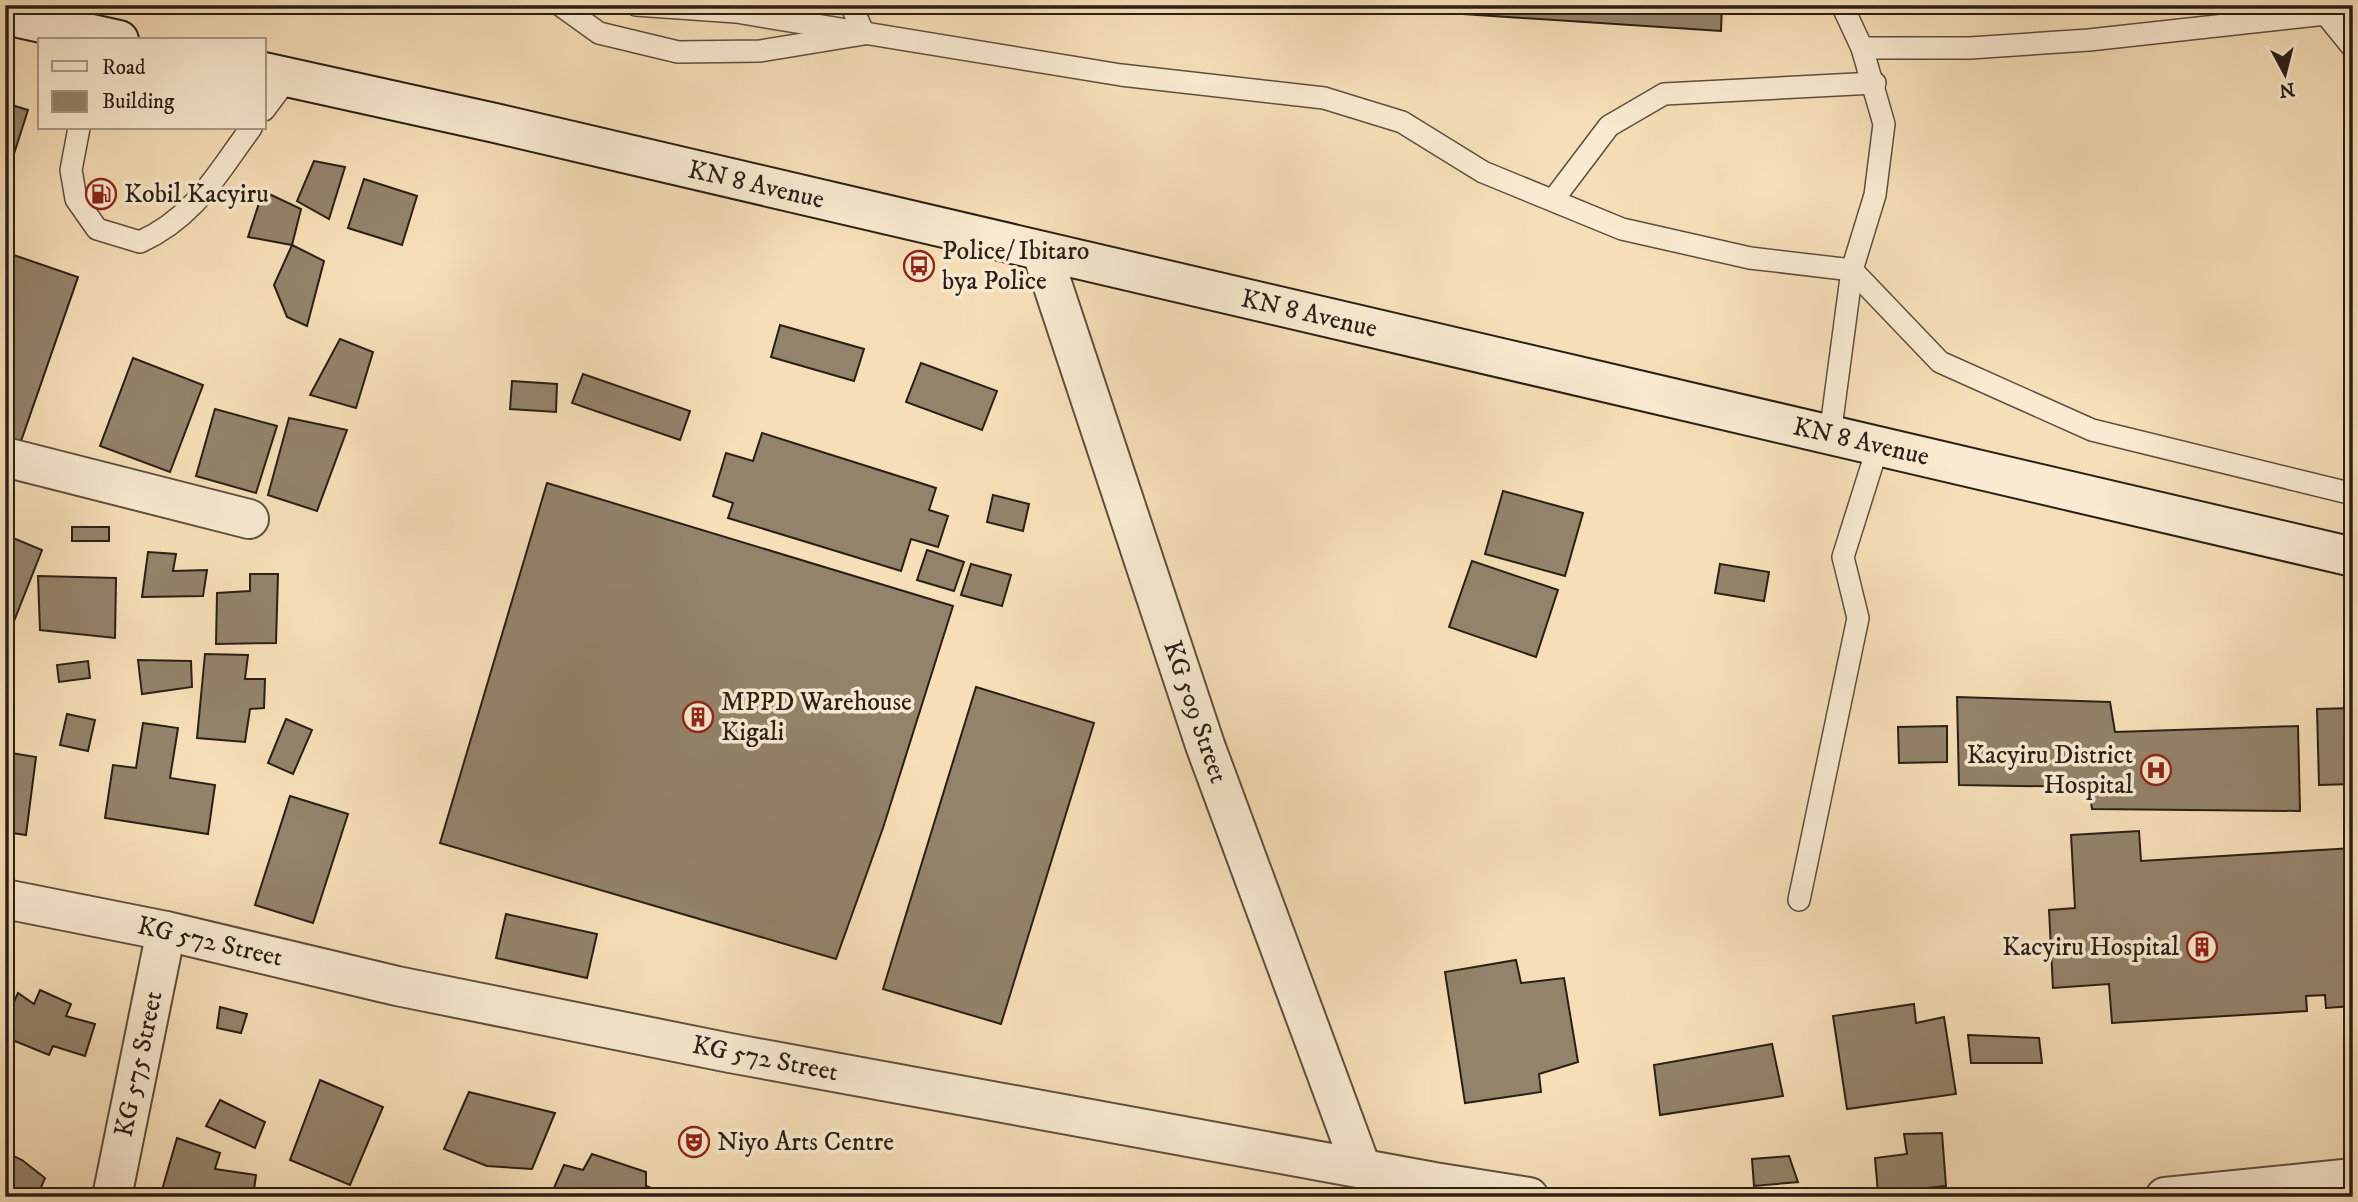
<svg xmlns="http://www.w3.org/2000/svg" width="2358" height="1202" font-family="'IM FELL DW Pica',serif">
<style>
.building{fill:#94836b;stroke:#2a1f17;stroke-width:2}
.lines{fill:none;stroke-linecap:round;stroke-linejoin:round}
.lane-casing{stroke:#5d4f3f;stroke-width:24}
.street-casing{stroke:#5d4f3f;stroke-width:42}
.secondary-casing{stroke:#2a1f17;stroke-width:42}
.lane{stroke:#f9ead1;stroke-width:21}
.street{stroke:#f9ead1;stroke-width:38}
.secondary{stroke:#f9ead1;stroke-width:38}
.labels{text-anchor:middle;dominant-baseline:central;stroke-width:7;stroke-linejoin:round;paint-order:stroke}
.street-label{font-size:26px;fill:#2a1f17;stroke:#f9ead1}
.poi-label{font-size:26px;fill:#2a1f17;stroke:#f9ead1;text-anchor:start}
</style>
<rect width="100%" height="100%" fill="#f6dfb8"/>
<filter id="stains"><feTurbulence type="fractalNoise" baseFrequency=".00286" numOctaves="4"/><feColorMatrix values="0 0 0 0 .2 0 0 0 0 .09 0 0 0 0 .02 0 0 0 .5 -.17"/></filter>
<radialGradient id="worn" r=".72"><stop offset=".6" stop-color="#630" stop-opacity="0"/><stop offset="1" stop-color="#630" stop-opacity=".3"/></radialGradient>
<g class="building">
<polygon points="1327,5 1722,5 1721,31"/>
<polygon points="5,103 28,110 5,182"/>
<polygon points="314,161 345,167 329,219 297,201"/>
<polygon points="364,179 417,196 402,245 348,228"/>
<polygon points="263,191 301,209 292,245 248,237"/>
<polygon points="292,245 324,261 307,326 287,317 274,285"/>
<polygon points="5,252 78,277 20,444 5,439"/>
<polygon points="780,325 864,349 854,381 771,357"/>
<polygon points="340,339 373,352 356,408 310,395"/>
<polygon points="133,358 203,385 170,472 100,446"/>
<polygon points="921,363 997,391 982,430 906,402"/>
<polygon points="583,374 690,411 680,440 572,403"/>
<polygon points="512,381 557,384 556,412 510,409"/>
<polygon points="215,409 277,426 256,493 196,476"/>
<polygon points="289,418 347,430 317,511 268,495"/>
<polygon points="762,433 936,488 929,510 948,516 938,547 911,539 901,571 728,518 733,503 713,496 726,453 753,461"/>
<polygon points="547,483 953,606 883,828 836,959 440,843"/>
<polygon points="1503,491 1583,513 1565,576 1485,554"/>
<polygon points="993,495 1029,504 1023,531 987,522"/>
<rect x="72" y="527" width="37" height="14"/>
<polygon points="13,538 42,550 7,639 5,557"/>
<polygon points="927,550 964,562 954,591 917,580"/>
<polygon points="148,552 176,554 173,571 207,570 203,596 142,597"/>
<polygon points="1472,561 1558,590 1536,657 1449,627"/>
<polygon points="971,564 1011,575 1002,606 961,595"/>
<polygon points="1720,564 1769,572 1764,601 1715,593"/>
<polygon points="250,574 278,574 276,643 216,644 217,593 250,591"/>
<polygon points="38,576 116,578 115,638 40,630"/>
<polygon points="205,654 248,655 245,679 265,679 264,708 250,709 245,742 197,738"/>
<polygon points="138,660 191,661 192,687 142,694"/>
<polygon points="88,661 90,678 59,682 57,665"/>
<polygon points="976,687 1094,723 1001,1024 883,989"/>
<polygon points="1957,697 2110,702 2115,732 2298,726 2300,811 2092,809 2089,787 1959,785"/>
<polygon points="2353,708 2353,784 2319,785 2317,709"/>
<polygon points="67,714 95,720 88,751 60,745"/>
<polygon points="286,719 312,730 293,774 268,763"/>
<polygon points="143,723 178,728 170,778 215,785 208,834 105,818 113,765 136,768"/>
<polygon points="1947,726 1947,762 1899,763 1898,727"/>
<polygon points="5,752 36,757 26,835 5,832"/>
<polygon points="290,796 348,814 313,923 255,905"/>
<polygon points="2139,831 2141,861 2353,848 2353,1006 2326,1008 2325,995 2306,996 2307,1011 2112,1023 2109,984 2053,988 2049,910 2075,908 2071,835"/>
<polygon points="506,914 597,934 587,978 496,958"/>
<polygon points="1516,960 1521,983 1564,978 1578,1062 1539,1074 1541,1092 1465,1103 1445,972"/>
<polygon points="40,990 71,1004 66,1016 95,1024 85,1056 53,1046 49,1055 5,1037 5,1022 18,993 34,1004"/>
<polygon points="1914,1004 1916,1023 1944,1017 1956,1094 1847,1109 1833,1016"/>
<polygon points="220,1007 247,1014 241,1033 217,1028"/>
<polygon points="1968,1035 2039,1038 2042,1063 1971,1063"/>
<polygon points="1772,1044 1783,1096 1660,1115 1654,1065"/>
<polygon points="320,1080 383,1107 350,1185 290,1160"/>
<polygon points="469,1092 555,1113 532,1169 487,1166 444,1149"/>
<polygon points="220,1100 265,1122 255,1148 206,1126"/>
<polygon points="1942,1133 1946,1186 1878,1193 1875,1158 1907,1154 1904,1134"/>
<polygon points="177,1138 220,1153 215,1169 256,1175 253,1197 160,1197"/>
<polygon points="5,1152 22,1160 45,1178 37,1197 5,1197"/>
<polygon points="592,1154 646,1172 646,1186 665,1193 663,1197 550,1197 564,1165 583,1170"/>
<polygon points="1789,1156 1798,1182 1754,1186 1752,1159"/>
<polygon points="735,1190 751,1197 732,1197"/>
<polygon points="940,1190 969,1197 936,1197"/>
</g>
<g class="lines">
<g class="lane-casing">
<g id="lane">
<polyline points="560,5 599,33 678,52 760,51 864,34 851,5"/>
<polyline points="636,5 736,12 1121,75 1324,98 1402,122 1483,172 1622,229 1750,258 1852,270 1940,362 2092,430 2353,494"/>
<polyline points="2327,16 2353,48"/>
<polyline points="1862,48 1970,48 2089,40 2353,11"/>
<polyline points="264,110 288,78"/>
<path d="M 79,128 L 71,170 L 76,199 L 97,229 L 140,242 C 195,217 216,175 251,128"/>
<polyline points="1553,200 1609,126 1664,94 1875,83"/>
<polyline points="1830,435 1852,270 1875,195 1884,124 1862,48 1842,5"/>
<polyline points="1799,900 1858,618 1843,557 1878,446"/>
</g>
</g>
<g class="street-casing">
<g id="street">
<polyline points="1042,253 1205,745 1361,1167"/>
<polyline points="5,457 249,519"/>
<polyline points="5,899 166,931 397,986 730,1053 1434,1182 1529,1197"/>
<polyline points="112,1197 166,931"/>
<polyline points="2165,1197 2353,1178"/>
</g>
</g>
<g class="secondary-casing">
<g id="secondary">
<polyline points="5,15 119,40"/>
<polyline points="264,72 495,123 2353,557"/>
</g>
</g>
<use href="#lane" class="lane"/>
<use href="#street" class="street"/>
<use href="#secondary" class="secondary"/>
</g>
<defs>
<g id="fuel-ring" transform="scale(1.575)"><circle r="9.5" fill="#f9ead1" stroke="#8f2418" stroke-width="1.5"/><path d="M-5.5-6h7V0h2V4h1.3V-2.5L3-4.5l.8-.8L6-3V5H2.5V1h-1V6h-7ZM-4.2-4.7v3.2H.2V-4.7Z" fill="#8f2418"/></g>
<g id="bus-ring" transform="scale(1.575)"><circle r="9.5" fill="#f9ead1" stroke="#8f2418" stroke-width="1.5"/><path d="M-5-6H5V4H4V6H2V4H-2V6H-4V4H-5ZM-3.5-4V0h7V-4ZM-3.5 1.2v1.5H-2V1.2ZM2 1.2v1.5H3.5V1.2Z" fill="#8f2418"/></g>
<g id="building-ring" transform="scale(1.575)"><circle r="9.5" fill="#f9ead1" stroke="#8f2418" stroke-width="1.5"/><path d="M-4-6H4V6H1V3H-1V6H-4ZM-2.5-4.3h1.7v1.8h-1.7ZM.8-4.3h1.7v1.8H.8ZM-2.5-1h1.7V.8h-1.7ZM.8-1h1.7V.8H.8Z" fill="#8f2418"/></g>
<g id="hospital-ring" transform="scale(1.575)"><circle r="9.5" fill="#f9ead1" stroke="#8f2418" stroke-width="1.5"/><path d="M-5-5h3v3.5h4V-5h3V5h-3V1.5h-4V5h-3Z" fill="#8f2418"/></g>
<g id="theatre-ring" transform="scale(1.575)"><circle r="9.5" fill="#f9ead1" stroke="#8f2418" stroke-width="1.5"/><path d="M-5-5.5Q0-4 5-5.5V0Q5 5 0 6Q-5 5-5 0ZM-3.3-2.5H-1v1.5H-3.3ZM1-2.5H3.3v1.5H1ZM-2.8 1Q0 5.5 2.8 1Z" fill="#8f2418"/></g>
</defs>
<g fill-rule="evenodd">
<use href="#fuel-ring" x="101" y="194"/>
<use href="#bus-ring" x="919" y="266"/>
<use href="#building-ring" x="698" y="717"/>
<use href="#hospital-ring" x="2156" y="770"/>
<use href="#building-ring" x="2202" y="947"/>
<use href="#theatre-ring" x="694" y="1142"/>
</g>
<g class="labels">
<g class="street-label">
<text transform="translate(756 185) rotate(13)">KN 8 Avenue</text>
<text transform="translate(1309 314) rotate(13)">KN 8 Avenue</text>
<text transform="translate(1861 442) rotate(13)">KN 8 Avenue</text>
<text transform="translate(1195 712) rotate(71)">KG 509 Street</text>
<text transform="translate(210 942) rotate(13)">KG 572 Street</text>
<text transform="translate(765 1059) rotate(11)">KG 572 Street</text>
<text transform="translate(139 1064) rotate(-78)">KG 575 Street</text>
</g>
<g class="poi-label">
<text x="124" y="194">Kobil Kacyiru</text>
<text x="942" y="251">Police/ Ibitaro<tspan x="942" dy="30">bya Police</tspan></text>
<text x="721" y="702">MPPD Warehouse<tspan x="721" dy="30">Kigali</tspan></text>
<text x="2133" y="755" text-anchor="end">Kacyiru District<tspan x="2133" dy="30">Hospital</tspan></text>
<text x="2179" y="947" text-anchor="end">Kacyiru Hospital</text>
<text x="717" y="1142">Niyo Arts Centre</text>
</g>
</g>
<rect width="2358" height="1202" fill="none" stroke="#f6dfb8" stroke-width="28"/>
<rect x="7" y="7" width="2344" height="1188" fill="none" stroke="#2a1f17" stroke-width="3.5"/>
<rect x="14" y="14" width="2330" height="1174" fill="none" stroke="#2a1f17" stroke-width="2"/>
<rect x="38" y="38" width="228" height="91" fill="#f9ead1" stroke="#a69987" stroke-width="2"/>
<rect x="52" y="61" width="35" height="10" fill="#f9ead1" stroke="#a69987" stroke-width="2"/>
<text x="102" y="74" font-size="21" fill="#2a1f17">Road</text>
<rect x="52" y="91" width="35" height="21" fill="#94836b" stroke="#a69987" stroke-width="2"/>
<text x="102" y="108" font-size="21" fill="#2a1f17">Building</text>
<g transform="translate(2285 74) rotate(173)" stroke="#f9ead1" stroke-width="5" paint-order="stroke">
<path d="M0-5L12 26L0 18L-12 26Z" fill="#2a1f17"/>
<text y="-10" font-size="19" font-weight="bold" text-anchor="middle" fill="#2a1f17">N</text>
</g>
<rect width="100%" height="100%" filter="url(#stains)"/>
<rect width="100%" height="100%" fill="url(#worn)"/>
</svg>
